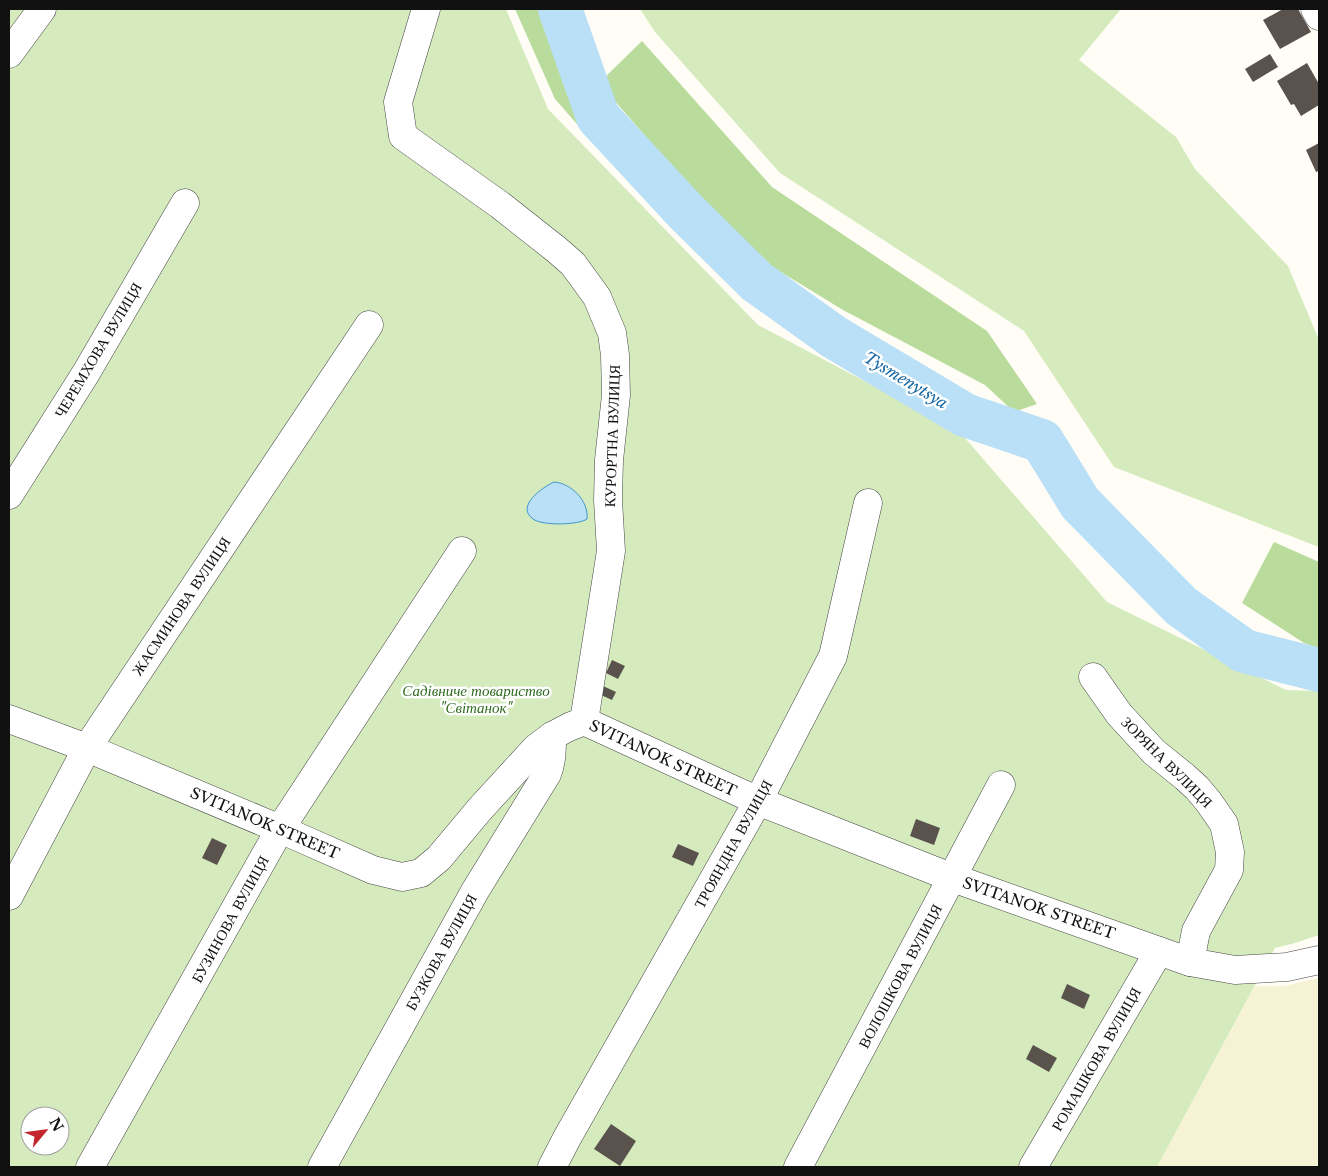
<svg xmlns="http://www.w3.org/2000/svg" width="1328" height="1176" font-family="'Libre Baskerville',serif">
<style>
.farmland{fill:#f6f3d4}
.green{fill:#d5ebbd;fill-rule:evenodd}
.forest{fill:#b9dc9c}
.water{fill:#b9e0f7;stroke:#3f96cf}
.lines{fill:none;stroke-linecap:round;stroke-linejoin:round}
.river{stroke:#b9e0f7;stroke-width:44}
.building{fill:#5a524d}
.minor-casing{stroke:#444;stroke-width:29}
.minor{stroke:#fff;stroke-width:28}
.labels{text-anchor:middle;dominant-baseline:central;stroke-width:5;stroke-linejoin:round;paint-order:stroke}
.street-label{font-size:15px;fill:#111;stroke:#fff}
.park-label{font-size:15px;font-style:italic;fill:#2f6b1f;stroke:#fff}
.water-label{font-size:16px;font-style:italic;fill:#1768a6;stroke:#fff}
</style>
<rect width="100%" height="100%" fill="#fffdf5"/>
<polygon class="farmland" points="1319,978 1319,1167 1157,1167 1255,986 1284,986"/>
<g class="green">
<path d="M 9,9 L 506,9 L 548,109 L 758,325 L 959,431 L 1107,602 L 1286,690 L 1319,691 L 1319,935 L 1295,943 L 1275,948 L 1157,1167 L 9,1167 ZM 30,1116 L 60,1116 L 60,1146 L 30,1146 Z"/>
<polygon points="640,9 1121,9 1079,60 1176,137 1195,169 1288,266 1319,340 1319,547 1114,467 1024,331 780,173 655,32"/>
</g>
<g class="forest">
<polygon points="515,9 551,9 612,164 555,99"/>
<polygon points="642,41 772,187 987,331 1037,404 1014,412 985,385 843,310 745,250 599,83"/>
<polygon points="1274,542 1319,562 1319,649 1304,643 1242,603"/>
</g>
<path class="water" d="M 554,482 C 571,483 589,501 587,519 C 579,525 542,526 533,519 C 515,506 543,487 554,482 Z"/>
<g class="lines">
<polyline class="river" points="560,9 598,117 686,212 757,282 834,337 965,415 1042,441 1080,503 1181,606 1244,651 1319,670"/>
</g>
<g class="building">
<polygon points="1283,9 1298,9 1311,32 1280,49 1263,20"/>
<polygon points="1270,54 1278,67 1253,82 1245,69"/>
<polygon points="1307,63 1319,84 1319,105 1301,116 1294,104 1291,105 1277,81"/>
<polygon points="1319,143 1319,171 1316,172 1306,150"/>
<polygon points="612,660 625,666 618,679 606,673"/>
<polygon points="603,686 616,692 612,700 599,694"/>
<polygon points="916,819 940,828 934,845 910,836"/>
<polygon points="212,838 227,845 217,865 202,858"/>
<polygon points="678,844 699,853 693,866 672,857"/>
<polygon points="1067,984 1090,995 1084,1009 1061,998"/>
<polygon points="1033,1045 1057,1058 1049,1072 1026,1059"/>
<polygon points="611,1124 636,1141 620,1166 594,1149"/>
</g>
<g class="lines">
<g class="minor-casing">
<g id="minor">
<polyline points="426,9 398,102 403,136 500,205 557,250 573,264 597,297 612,333 615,355 616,395 609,460 608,500 611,551 584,721"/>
<polyline points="1315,9 1319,16"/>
<polyline points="9,54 42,9"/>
<polyline points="9,495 86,373 185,203"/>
<polyline points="1093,677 1119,714 1154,752 1185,777 1197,788 1208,801 1224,824 1230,852 1229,870 1196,931 1190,962"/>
<polyline points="9,719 87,748 280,829 373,870 402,877 421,873 439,858 480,809 536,748 552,736 569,727 584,721 758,801 953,878 1190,962 1235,970 1287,967 1319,960"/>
<polyline points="9,896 87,748 369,325"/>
<polyline points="90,1167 280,829 462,551"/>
<path d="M 322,1167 L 475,891 L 547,774 C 552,762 552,749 552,736"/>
<polyline points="552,1167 567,1138 758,801 833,656 868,503"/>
<polyline points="798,1167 1001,785"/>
<polyline points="1033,1167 1159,951"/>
</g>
</g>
<use href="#minor" class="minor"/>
</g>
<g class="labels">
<g class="street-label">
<text transform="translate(98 350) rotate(-59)">ЧЕРЕМХОВА ВУЛИЦЯ</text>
<text transform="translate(612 436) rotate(-88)">КУРОРТНА ВУЛИЦЯ</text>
<text transform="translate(181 606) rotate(-56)">ЖАСМИНОВА ВУЛИЦЯ</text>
<text transform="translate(663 758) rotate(25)">SVITANOK STREET</text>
<text transform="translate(1167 762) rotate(45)">ЗОРЯНА ВУЛИЦЯ</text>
<text transform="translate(265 823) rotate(23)">SVITANOK STREET</text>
<text transform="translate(733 844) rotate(-61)">ТРОЯНДНА ВУЛИЦЯ</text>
<text transform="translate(1039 908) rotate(19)">SVITANOK STREET</text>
<text transform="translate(230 919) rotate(-61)">БУЗИНОВА ВУЛИЦЯ</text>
<text transform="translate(441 952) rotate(-61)">БУЗКОВА ВУЛИЦЯ</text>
<text transform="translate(900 976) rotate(-62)">ВОЛОШКОВА ВУЛИЦЯ</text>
<text transform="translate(1096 1059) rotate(-60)">РОМАШКОВА ВУЛИЦЯ</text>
</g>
<g class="park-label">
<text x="476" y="690">Садівниче товариство<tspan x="476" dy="17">"Світанок"</tspan></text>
</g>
<g class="water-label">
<text transform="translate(906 380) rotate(31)">Tysmenytsya</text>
</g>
</g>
<rect width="1328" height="1176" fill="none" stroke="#111111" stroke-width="20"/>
<g transform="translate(45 1131) rotate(61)"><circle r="24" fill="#ffffff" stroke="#a0a0a0"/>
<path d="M0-4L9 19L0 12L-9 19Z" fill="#c4262e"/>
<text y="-8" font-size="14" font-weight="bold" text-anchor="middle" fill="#111111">N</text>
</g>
</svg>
